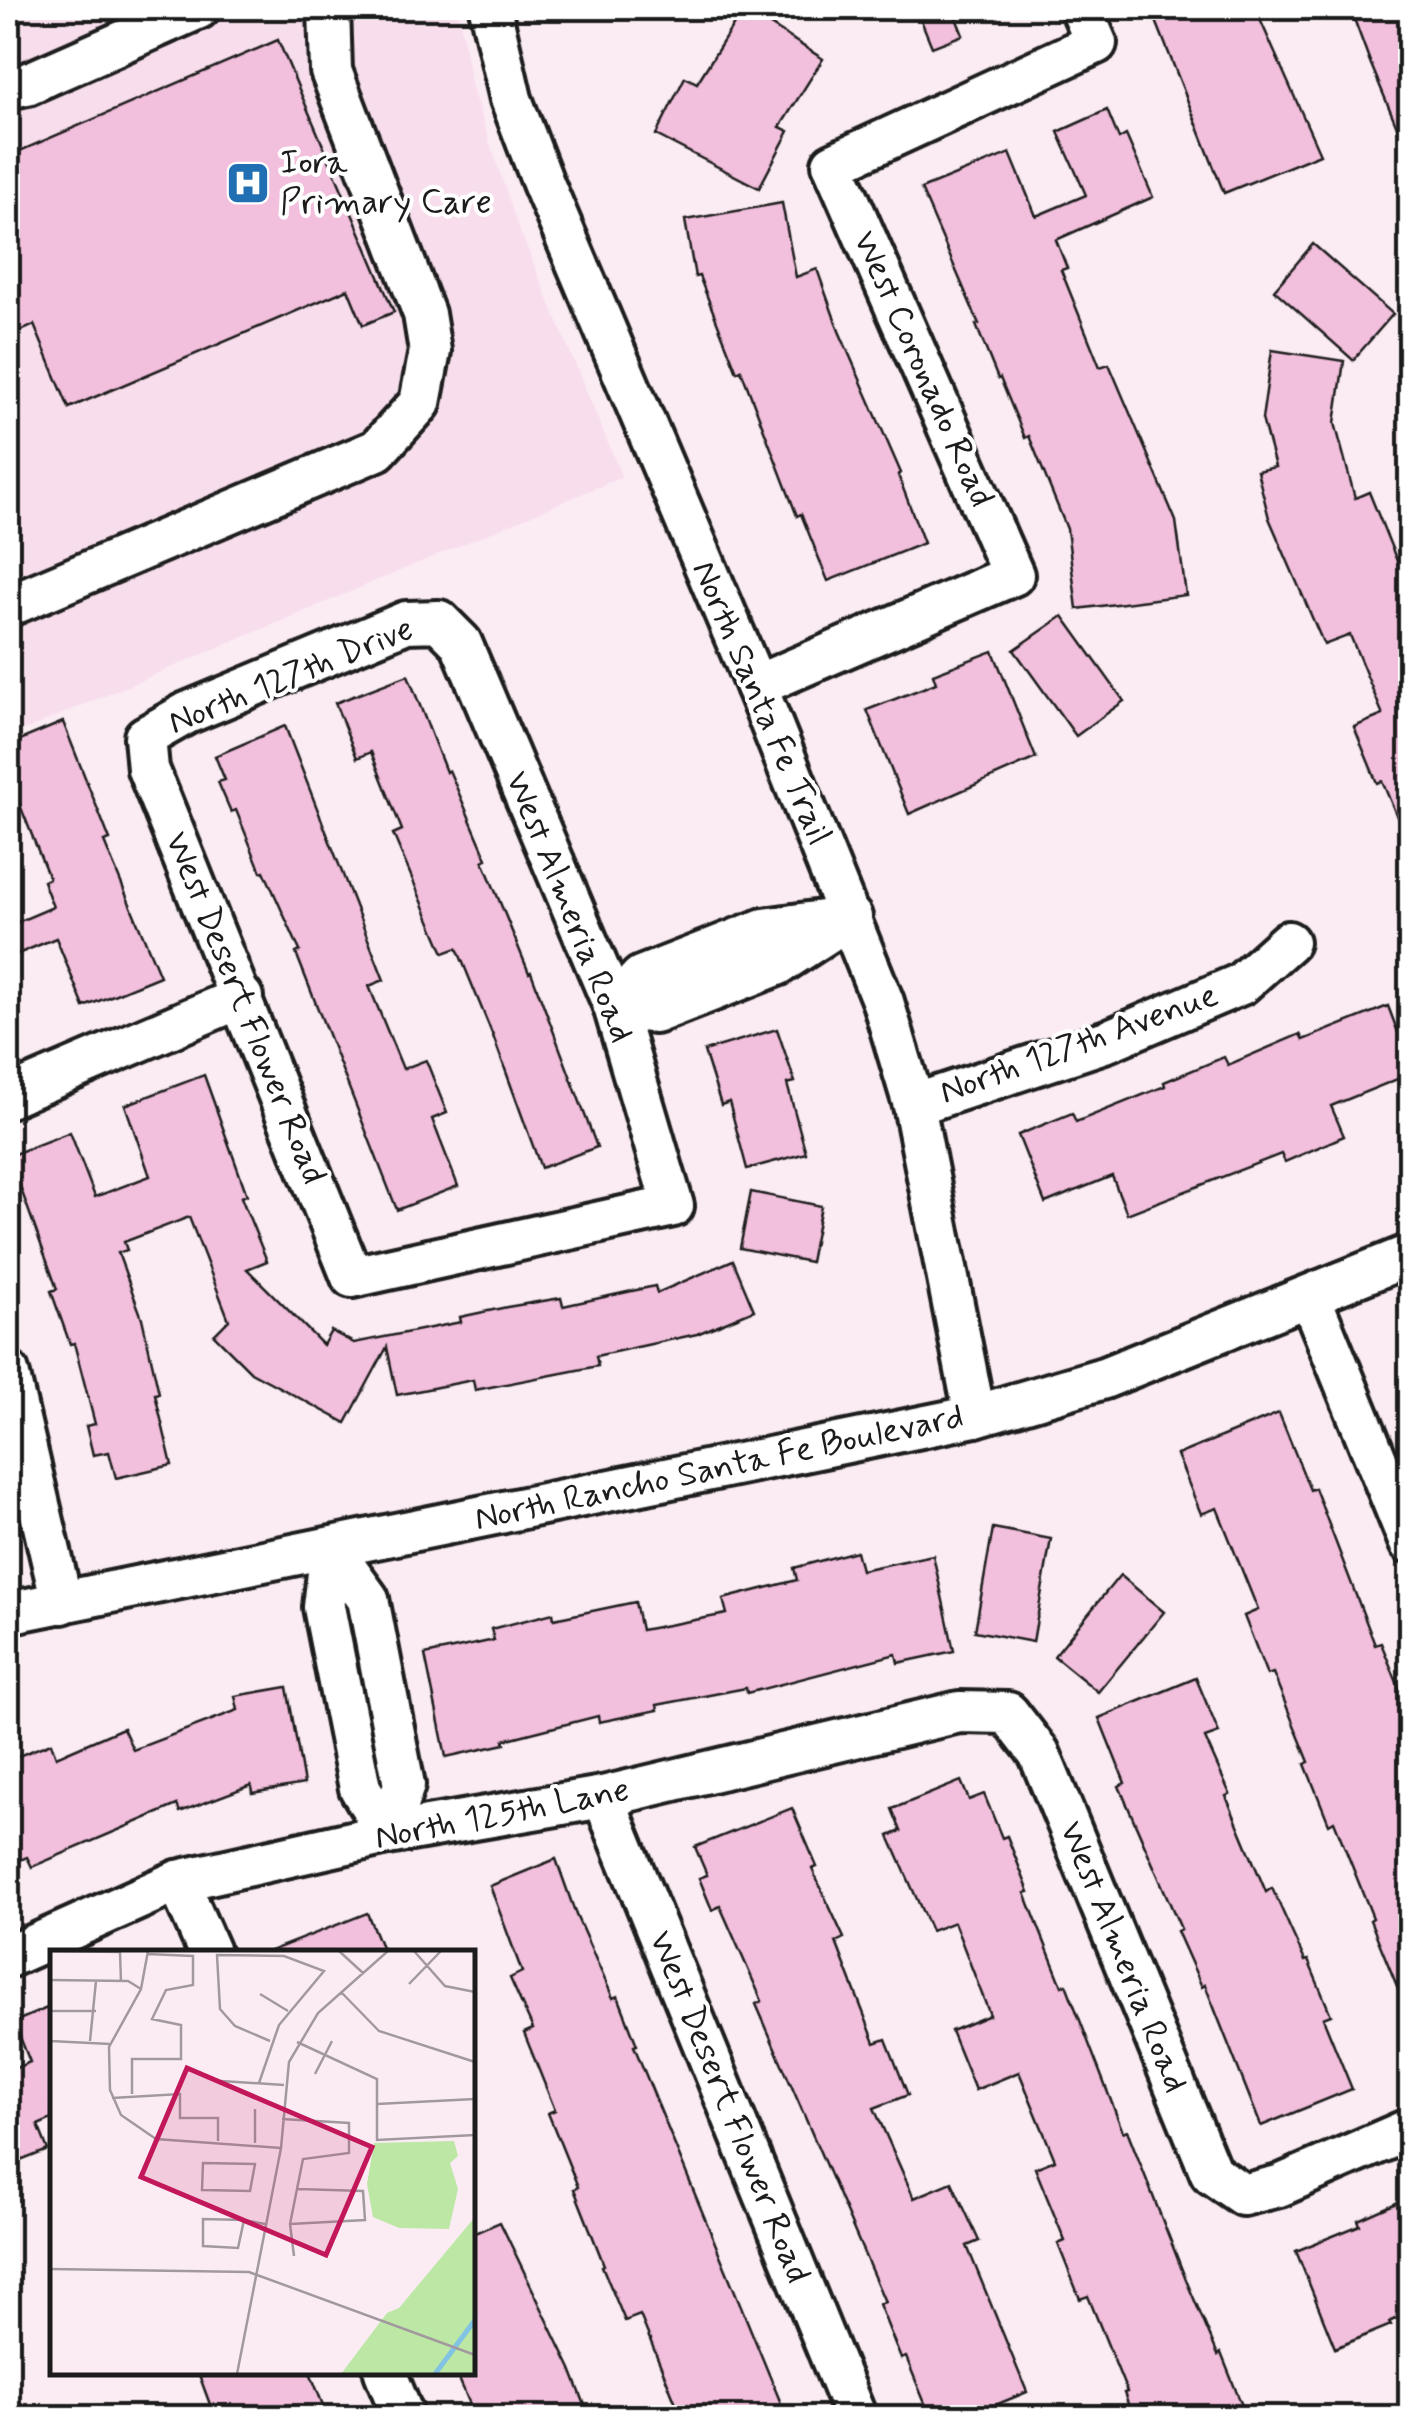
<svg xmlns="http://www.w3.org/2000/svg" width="1418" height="2425" font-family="Mynerve,sans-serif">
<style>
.built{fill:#f8deed}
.building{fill:#f2bfdc;stroke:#1c1c1c;stroke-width:2.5}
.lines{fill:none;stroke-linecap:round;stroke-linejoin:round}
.minor-casing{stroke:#1c1c1c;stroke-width:48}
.minor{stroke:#fff;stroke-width:40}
.labels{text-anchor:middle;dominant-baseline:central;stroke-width:8;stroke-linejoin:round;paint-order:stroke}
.poi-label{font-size:35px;fill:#1c1c1c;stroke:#fff;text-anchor:start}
.street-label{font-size:35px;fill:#1c1c1c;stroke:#fff}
.inset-river{fill:none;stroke:#82c3e3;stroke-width:5}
.inset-road{fill:none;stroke:#a2999e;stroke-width:2.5}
.view{fill:#c2185b;fill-opacity:0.15;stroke:#c2185b;stroke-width:5}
.inset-edge{fill:none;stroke:#1c1c1c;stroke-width:5}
</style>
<rect width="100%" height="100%" fill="#fbecf4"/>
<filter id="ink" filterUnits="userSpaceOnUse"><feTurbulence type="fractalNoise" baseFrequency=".01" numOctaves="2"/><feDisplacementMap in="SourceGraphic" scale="20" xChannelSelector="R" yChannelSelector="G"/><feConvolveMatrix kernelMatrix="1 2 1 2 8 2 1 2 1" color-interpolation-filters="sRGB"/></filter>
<g filter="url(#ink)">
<polygon class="built" points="8,8 458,8 472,88 516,221 622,477 8,737"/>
<g class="building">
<polygon points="744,8 823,59 780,127 789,131 759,188 656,135 685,77 697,83"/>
<polygon points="916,8 952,8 963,35 932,47"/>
<polygon points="1151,8 1255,8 1320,154 1224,193"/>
<polygon points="1350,8 1410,8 1410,158 1370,62"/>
<polygon points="278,40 394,312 363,325 348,289 69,408 34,325 8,337 8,156"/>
<polygon points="1107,110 1119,139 1126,135 1153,197 1056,240 1067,268 1061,270 1100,367 1109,364 1176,521 1186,595 1077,609 1067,529 1029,436 1025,438 1000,378 998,379 976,325 979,324 921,189 1010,153 1036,216 1086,195 1058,132"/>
<polygon points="782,203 796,277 817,269 839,331 901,473 898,475 924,543 828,581 801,514 797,516 741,370 737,372 699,276 695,277 685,220"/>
<polygon points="1313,244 1393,314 1353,360 1274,290"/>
<polygon points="1272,350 1344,361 1335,423 1355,498 1369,492 1410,593 1410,848 1382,781 1377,783 1354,727 1383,715 1350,635 1324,645 1269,518 1257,471 1275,467 1262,419"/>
<polygon points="1063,616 1124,701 1076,736 1014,650"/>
<polygon points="993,651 1036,758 909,814 867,710 936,683 933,674"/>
<polygon points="408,675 446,772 449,770 487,859 483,861 529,973 531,972 597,1147 541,1168 493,1036 457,948 444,953 393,834 402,830 371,752 357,758 335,703"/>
<polygon points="63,722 110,840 104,842 160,976 84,1007 56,938 8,958 8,926 53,907 43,881 49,878 8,775 8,745"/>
<polygon points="285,726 384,980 369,986 403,1069 426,1060 447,1113 432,1119 458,1186 397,1210 296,953 300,951 264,871 261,872 236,810 231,812 218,782 225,780 215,756"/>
<polygon points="1388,1006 1410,1064 1410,1074 1331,1106 1344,1136 1285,1162 1281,1154 1127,1214 1112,1176 1045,1203 1018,1135 1072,1113 1076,1122 1165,1086 1164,1082 1224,1057 1228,1065 1300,1034 1303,1040"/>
<polygon points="777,1029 795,1082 787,1084 806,1153 747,1169 729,1102 721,1105 704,1051"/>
<polygon points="204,1075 247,1195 241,1197 267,1261 247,1269 323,1345 331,1331 354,1343 461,1322 460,1317 507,1307 561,1298 563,1306 655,1286 657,1293 733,1260 754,1310 697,1334 596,1356 598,1366 475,1390 473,1380 397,1395 387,1347 346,1423 251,1372 214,1335 229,1320 189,1217 124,1242 127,1250 118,1253 142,1318 159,1393 155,1394 172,1465 116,1478 109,1452 93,1455 86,1426 95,1424 74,1343 70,1344 51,1291 57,1289 9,1156 70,1132 95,1197 150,1176 125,1105"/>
<polygon points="751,1192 821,1206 810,1262 740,1248"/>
<polygon points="1279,1413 1310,1490 1315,1488 1375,1645 1381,1643 1405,1702 1401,1703 1410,1727 1410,2018 1370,1920 1373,1918 1334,1821 1329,1824 1305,1764 1309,1762 1273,1673 1267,1675 1244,1616 1258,1610 1217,1508 1201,1514 1177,1455"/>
<polygon points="993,1528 1051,1539 1033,1642 975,1631"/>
<polygon points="856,1551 861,1570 933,1555 954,1651 898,1663 896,1654 747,1693 746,1688 657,1705 658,1710 599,1722 598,1716 504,1740 505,1744 446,1757 425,1655 494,1640 491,1629 553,1613 554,1619 635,1602 641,1630 727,1614 723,1599 797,1580 794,1568"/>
<polygon points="1120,1575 1164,1612 1098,1692 1054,1656"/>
<polygon points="1196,1678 1219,1733 1205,1738 1230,1794 1226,1796 1266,1892 1272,1888 1305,1961 1308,1960 1331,2015 1323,2018 1352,2089 1261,2126 1205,1985 1202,1987 1177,1931 1181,1929 1119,1786 1125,1783 1099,1718"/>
<polygon points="287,1687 304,1784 252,1793 251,1785 180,1812 177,1805 32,1867 27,1857 8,1865 8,1760 51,1743 56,1757 123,1728 133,1750 238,1710 235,1696"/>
<polygon points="961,1781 969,1800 984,1794 1002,1838 1007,1836 1029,1892 1025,1893 1062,1986 1066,1984 1123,2132 1127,2130 1186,2280 1218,2355 1221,2353 1243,2408 1221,2418 1133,2418 1124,2393 1127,2392 1088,2296 1080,2299 1058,2244 1065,2241 1035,2168 1055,2160 1019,2072 975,2090 951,2031 990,2015 954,1922 931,1931 889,1836 901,1831 892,1809"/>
<polygon points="792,1808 817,1867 812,1869 844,1938 836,1942 875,2043 886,2039 908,2095 874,2108 914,2198 952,2182 979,2241 967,2246 1027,2392 964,2418 931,2418 906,2357 901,2359 879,2304 885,2302 756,2004 762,2001 720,1906 712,1910 699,1878 707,1875 695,1847"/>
<polygon points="556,1859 576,1915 613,1998 618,1996 637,2045 634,2046 787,2418 682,2418 640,2315 625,2321 602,2266 604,2265 574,2189 578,2187 548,2113 555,2110 524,2033 533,2029 510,1978 522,1972 490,1886"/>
<polygon points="367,1913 383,1952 270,1952 270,1951"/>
<polygon points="52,2006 52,2119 38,2125 48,2150 8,2166 8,2071 30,2062 14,2022"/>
<polygon points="1410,2197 1410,2312 1389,2322 1391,2325 1335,2348 1296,2251 1360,2225 1358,2220"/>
<polygon points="500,2222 571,2369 590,2418 476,2418 456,2372 472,2372 472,2234"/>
<polygon points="198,2372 310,2372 328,2418 215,2418"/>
</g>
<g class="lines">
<g class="minor-casing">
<g id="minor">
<polyline points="490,8 511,99 543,183 756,686 883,1002 914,1105 975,1416"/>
<polyline points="8,88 27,84 199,8"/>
<polyline points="8,606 377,450 420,403 430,351 424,314 331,71 329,8"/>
<polygon points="439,621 461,643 614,1006 673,1206 352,1277 148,769 145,737 187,713 406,622"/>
<polyline points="756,686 1013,575 833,164 1096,43 1081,8"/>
<polyline points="614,1006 655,1013 777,965 851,917"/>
<polyline points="614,1006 641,977 764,929 837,919"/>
<polyline points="8,1097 242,997"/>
<polyline points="914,1105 1107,1041 1241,984 1288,942"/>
<polyline points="1310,1297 1410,1543"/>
<polyline points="8,1372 62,1603"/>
<polyline points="331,1548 368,1599 371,1614 404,1785 387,1834"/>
<polyline points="331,1548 324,1607 360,1788 387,1834"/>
<polyline points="8,1613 975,1416 1104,1378 1410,1255"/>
<polyline points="603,1797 856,2418"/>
<polyline points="178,1881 209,1952"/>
<polyline points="8,1957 178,1881 387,1834 603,1797 959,1712 1008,1713 1039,1753 1211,2173 1243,2195 1279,2186 1410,2129"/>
<polyline points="385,2372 404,2418"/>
</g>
</g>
<use href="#minor" class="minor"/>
</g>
</g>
<defs>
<g id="hospital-square" transform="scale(2.25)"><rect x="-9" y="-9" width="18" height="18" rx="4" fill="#1f6fb2" stroke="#fff"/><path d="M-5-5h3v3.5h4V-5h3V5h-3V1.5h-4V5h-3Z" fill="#fff"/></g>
</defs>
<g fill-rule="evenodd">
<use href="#hospital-square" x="248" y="183"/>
</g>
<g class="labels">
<g class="poi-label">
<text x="280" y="163">Iora<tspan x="280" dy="40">Primary Care</tspan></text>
</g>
<g class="street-label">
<text transform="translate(923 369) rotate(66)">West Coronado Road</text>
<text transform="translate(291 676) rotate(-22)">North 127th Drive</text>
<text transform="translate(761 703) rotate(67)">North Santa Fe Trail</text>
<text transform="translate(569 907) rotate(68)">West Almeria Road</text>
<text transform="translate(245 1008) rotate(68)">West Desert Flower Road</text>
<text transform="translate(1079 1044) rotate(-20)">North 127th Avenue</text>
<text transform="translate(719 1468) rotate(-12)">North Rancho Santa Fe Boulevard</text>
<text transform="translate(502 1814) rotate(-11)">North 125th Lane</text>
<text transform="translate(1123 1957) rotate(68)">West Almeria Road</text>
<text transform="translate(729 2107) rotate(68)">West Desert Flower Road</text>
</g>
</g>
<g transform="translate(50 1950)">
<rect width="425" height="425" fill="#fbecf4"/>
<path d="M 404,191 L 408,206 L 400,213 L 408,239 L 399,279 L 349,278 L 323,267 L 317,234 L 324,193 ZM 425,267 L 425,424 L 291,424 L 337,363 L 349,358 Z" fill="#bce7a4"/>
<path class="inset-river" d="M 385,424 L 425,370"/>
<path class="inset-road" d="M 0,1 L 70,2 L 71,32M 98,1 L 91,39 L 59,97 L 60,140 L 71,165 L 106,189 L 231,198M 289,1 L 313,23M 364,1 L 395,36 L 425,42M 0,30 L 78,31 L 91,39M 359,34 L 391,1M 291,42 L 329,81 L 425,112M 210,44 L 238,61M 0,61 L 46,61M 0,91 L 60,94M 40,91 L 46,31M 247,92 L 327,129 L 327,190 L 425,185M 265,124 L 282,91M 171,131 L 234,135M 209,133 L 229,75 L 274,21 L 234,6 L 167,5 L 170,59 L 185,76 L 220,91M 82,144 L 82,109 L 131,109 L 131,75 L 102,69 L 116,40 L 143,35 L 143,6 L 97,4M 62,148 L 130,144 L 130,168 L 168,168 L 168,191M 327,154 L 425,149M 205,159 L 205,193M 232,169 L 299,173 L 299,203 L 253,209 L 240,274 L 244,306M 153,213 L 205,214 L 200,241 L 152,240 ZM 194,270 L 188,298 L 153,296 L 153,269 L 194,270 L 215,274M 240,274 L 315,270 L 313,241 L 248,239M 0,319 L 199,322 L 425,405M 187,424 L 231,198 L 239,112 L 268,63 L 338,1"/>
<path class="view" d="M 137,118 L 322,197 L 276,305 L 91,227 Z"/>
<rect width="425" height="425" class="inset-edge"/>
</g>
<rect width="1418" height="2425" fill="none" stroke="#fff" stroke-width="40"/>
<rect x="20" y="20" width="1378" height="2385" fill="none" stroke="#1c1c1c" stroke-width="4" filter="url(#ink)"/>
</svg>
